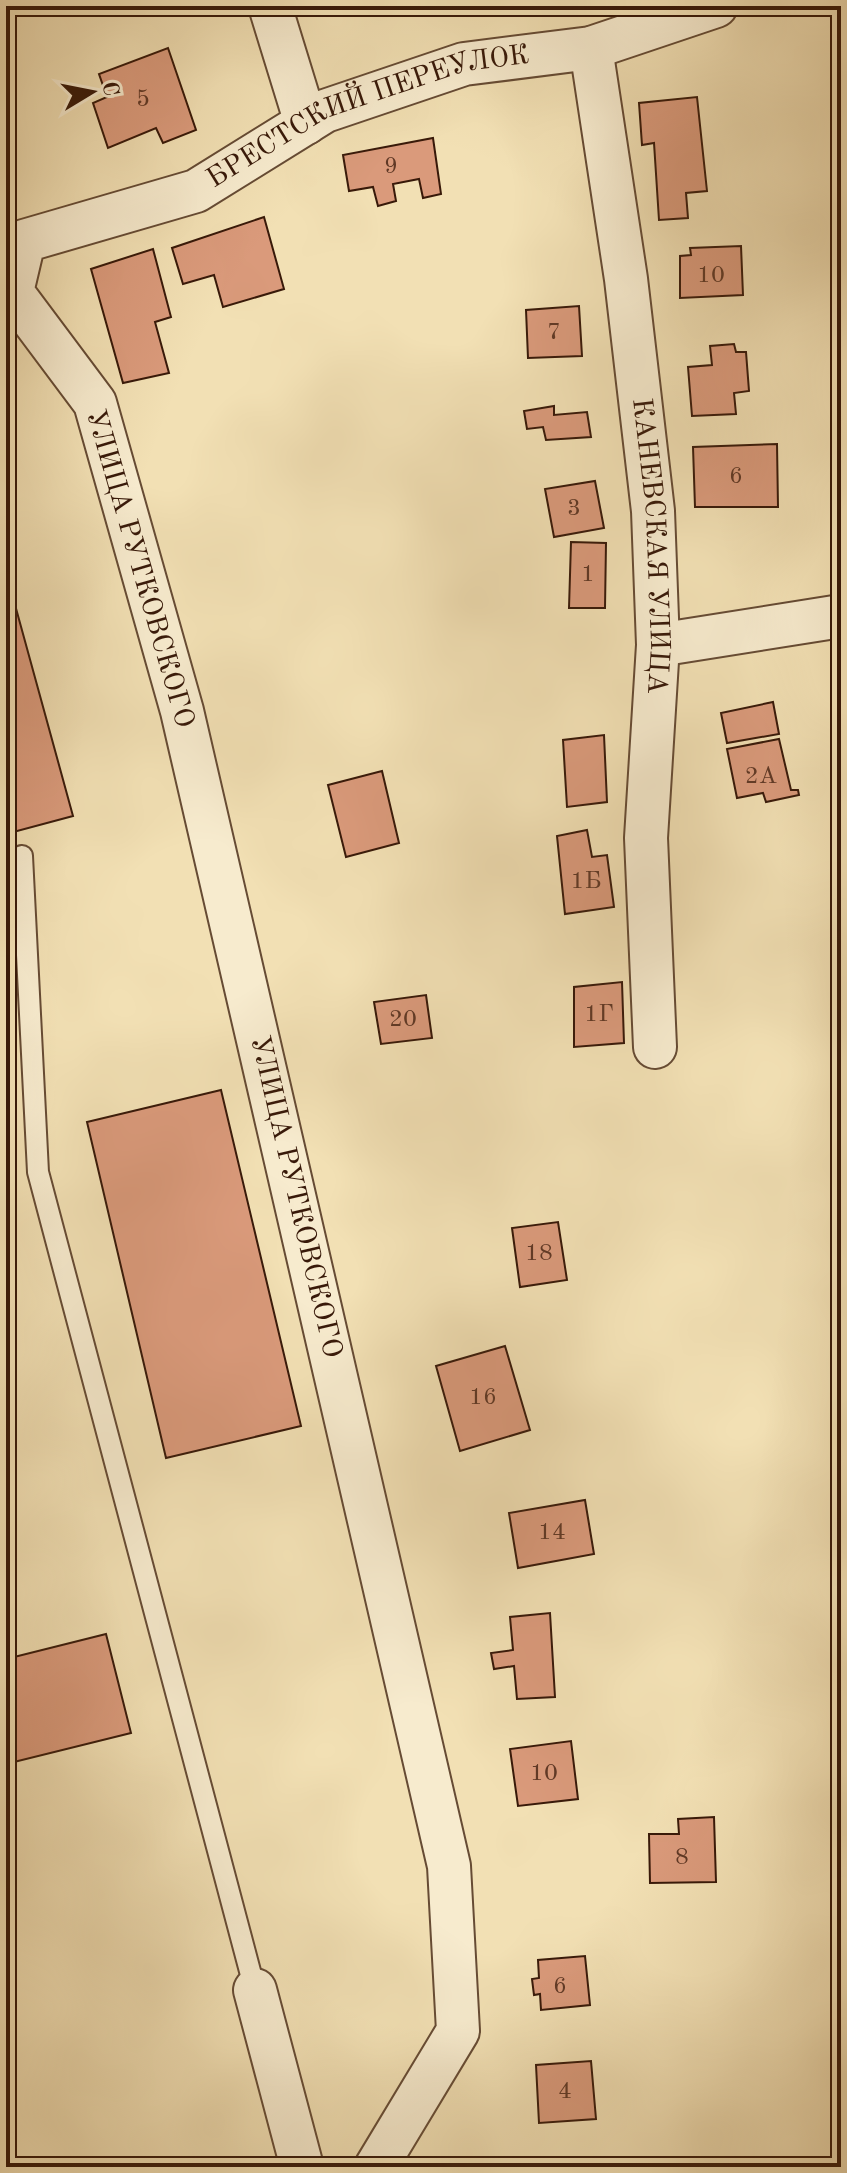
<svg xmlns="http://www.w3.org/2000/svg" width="847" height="2173" font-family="'Old Standard TT',serif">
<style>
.building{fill:#da9a7b;stroke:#381909;stroke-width:2}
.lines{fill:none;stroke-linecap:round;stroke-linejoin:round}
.lane-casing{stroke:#664b34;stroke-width:24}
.street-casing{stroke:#664b34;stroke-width:46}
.lane{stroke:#f7ebce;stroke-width:20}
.street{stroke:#f7ebce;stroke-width:42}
.labels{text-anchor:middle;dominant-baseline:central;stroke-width:7;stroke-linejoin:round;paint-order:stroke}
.number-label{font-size:24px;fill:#603926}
.street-label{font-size:28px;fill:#381909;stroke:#f7ebce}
</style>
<rect width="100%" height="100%" fill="#f2e0b4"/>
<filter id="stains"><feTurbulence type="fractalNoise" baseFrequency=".0025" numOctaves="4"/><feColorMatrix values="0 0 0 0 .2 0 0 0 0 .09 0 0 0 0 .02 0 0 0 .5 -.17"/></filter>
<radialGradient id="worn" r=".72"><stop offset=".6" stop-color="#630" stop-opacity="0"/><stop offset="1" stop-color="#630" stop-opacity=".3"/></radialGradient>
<g class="building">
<polygon points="168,48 196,130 163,143 156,128 108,148 93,103 107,97 99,74"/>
<polygon points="697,97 707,191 686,193 688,218 659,220 654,143 642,145 639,103"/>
<polygon points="433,138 441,194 423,198 419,179 393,184 396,201 378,206 373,187 349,191 343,155"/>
<polygon points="264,217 284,289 223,307 214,275 183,284 172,248"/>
<polygon points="741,246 743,295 680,298 680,256 691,255 690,248"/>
<polygon points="153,249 171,317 155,322 169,373 123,383 91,269"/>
<polygon points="579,306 582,356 528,358 526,310"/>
<polygon points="734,344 736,352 746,352 749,391 734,393 736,414 692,416 688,367 712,365 710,346"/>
<polygon points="554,406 554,415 587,412 591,437 546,440 543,427 527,429 524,411"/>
<polygon points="777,444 778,507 695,507 693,447"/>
<polygon points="595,481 604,528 554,537 545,489"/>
<polygon points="571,542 606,543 605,608 569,608"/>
<polygon points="6,572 73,816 6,834"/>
<polygon points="773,702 779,734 727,743 721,713"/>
<polygon points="604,735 607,802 567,807 563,740"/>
<polygon points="779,739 791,790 798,790 799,795 766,802 763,793 737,798 727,749"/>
<polygon points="382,771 399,843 346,857 328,785"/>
<polygon points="587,830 592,857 607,855 614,907 565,914 557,836"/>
<polygon points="622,982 624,1043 574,1047 574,987"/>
<polygon points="426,995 432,1038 381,1044 374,1002"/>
<polygon points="221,1090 301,1426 166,1458 87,1122"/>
<polygon points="558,1222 567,1280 520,1287 512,1228"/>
<polygon points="505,1346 530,1430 460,1451 436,1366"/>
<polygon points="585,1500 594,1554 518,1568 509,1513"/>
<polygon points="550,1613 555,1697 517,1699 514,1666 494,1669 491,1653 513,1650 510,1617"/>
<polygon points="106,1634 131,1733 6,1764 6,1659"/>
<polygon points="571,1741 578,1799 518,1806 510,1749"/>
<polygon points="714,1817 716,1882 650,1883 649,1834 679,1834 678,1819"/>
<polygon points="585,1956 590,2005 541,2010 540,1994 534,1995 532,1979 539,1978 538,1960"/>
<polygon points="591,2061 596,2119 539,2123 536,2065"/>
</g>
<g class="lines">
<g class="lane-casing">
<polyline id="lane" points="22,856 38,1172 255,1990"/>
</g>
<g class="street-casing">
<g id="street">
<polyline points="270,6 306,123"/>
<path id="s1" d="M 591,48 L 626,279 L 653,511 L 658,645 L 646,838 L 655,1047"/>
<polyline points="658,645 841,616"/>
<polyline points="255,1990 302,2167"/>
<path id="s2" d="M 376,2167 L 458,2031 L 449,1866 L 182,711 L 95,403 L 12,292 L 24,241 L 196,191 L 325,111 L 464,64 L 591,48 L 716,6"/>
</g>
</g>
<use href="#lane" class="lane"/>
<use href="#street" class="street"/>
</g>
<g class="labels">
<g class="number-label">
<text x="143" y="100">5</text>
<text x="391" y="167">9</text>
<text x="711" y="276">10</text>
<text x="554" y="333">7</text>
<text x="736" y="477">6</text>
<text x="574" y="509">3</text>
<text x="588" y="575">1</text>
<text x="761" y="777">2А</text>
<text x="586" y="882">1Б</text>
<text x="599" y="1015">1Г</text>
<text x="403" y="1020">20</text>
<text x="539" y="1254">18</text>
<text x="483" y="1398">16</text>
<text x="552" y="1533">14</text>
<text x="544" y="1774">10</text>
<text x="682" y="1858">8</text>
<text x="560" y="1987">6</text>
<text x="565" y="2092">4</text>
</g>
<g class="street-label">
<text stroke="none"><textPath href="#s2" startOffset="2390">БРЕСТСКИЙ ПЕРЕУЛОК</textPath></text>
<text stroke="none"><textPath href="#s1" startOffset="502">КАНЕВСКАЯ УЛИЦА</textPath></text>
<text transform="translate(139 569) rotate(74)">УЛИЦА РУТКОВСКОГО</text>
<text transform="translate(295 1197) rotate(77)">УЛИЦА РУТКОВСКОГО</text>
</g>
</g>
<rect width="847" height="2173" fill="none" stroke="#f2e0b4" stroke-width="32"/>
<rect x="8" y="8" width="831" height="2157" fill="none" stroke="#381909" stroke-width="4"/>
<rect x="16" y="16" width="815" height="2141" fill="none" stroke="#381909" stroke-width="2"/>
<g transform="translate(92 92) rotate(80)" stroke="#f7ebce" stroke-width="6" paint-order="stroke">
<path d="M0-6L14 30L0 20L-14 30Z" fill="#381909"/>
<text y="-12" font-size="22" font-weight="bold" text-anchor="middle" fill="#381909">С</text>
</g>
<rect width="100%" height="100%" filter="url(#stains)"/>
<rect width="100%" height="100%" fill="url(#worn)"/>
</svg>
